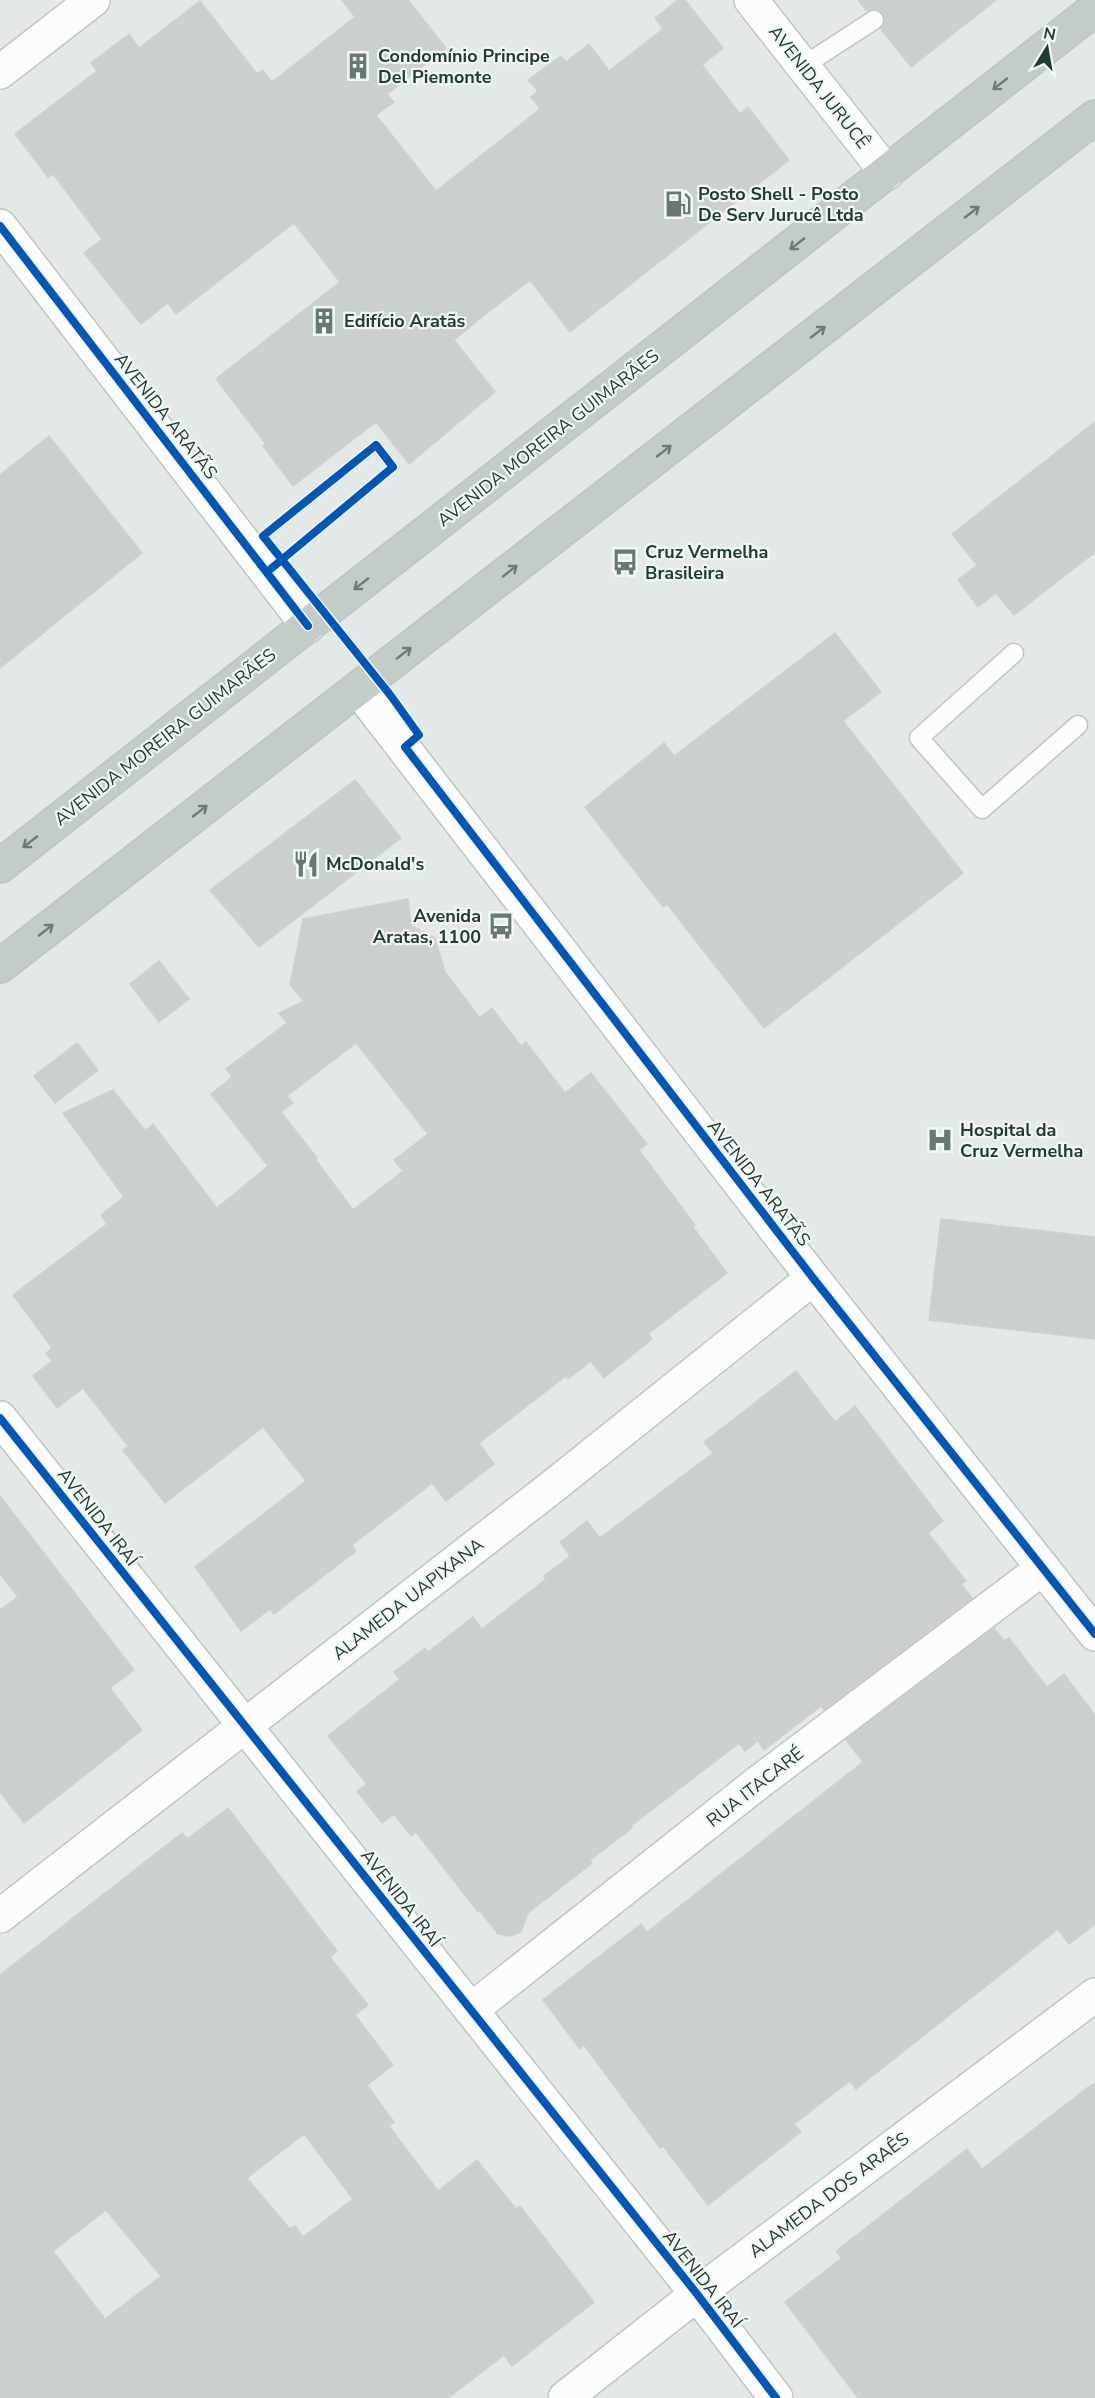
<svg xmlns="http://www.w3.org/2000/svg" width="1095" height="2398" font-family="'Nunito Sans',sans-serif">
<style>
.building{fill:#cad0cd;stroke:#ccd2cf;stroke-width:1.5;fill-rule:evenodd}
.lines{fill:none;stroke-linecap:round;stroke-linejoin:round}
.service-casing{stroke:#c0c6c3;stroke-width:21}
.minor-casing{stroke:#c0c6c3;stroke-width:36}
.trunk-casing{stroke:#bcc5c1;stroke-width:36}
.service{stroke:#fbfcfb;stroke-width:18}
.minor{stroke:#fbfcfb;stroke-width:33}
.trunk{stroke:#c4ccc8;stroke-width:33}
.cycleway-casing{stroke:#f1f8f4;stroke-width:11}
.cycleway{stroke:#0057b8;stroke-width:8}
.oneway{stroke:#6a7d75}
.labels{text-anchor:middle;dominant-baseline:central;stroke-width:4.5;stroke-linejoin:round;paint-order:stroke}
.poi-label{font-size:18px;font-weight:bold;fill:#213c31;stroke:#f1f8f4;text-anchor:start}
.street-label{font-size:18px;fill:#213c31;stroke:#f1f8f4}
</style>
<rect width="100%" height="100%" fill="#e3e9e6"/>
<g class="building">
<polygon points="342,0 408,0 446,48 387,94 394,102 376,115 436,191 540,109 531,97 538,91 528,80 561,56 566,62 589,44 609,71 663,29 655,18 678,0 685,0 723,48 702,65 740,114 748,107 789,160 570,332 530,280 491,310 454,340 495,392 409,464 376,422 293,486 263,446 266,444 216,379 340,282 294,223 176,314 168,303 141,324 84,253 102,239 53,174 48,177 15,134 97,71 91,63 129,34 139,48 200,1 257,74 262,70 272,82 355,17"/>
<polygon points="858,0 996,0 911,67 881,29 885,20 883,13 874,9 867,11"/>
<polygon points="1095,422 1095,552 1014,615 996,593 978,607 958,580 977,565 952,534"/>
<polygon points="49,436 142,553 0,668 0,475"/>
<polygon points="835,633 881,692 843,721 963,873 764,1028 667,904 663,907 585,807 664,743 674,756"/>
<polygon points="355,780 401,838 259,947 210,890"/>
<path d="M 408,899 L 411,926 L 435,938 L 445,972 L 480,1018 L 492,1008 L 521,1046 L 526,1042 L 565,1093 L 591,1073 L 647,1144 L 639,1150 L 695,1225 L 693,1227 L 727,1273 L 648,1334 L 652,1339 L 604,1378 L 591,1361 L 568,1379 L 566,1376 L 479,1443 L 494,1464 L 446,1501 L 432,1483 L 352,1545 L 356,1551 L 274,1614 L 270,1609 L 241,1631 L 195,1567 L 306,1481 L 263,1427 L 165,1503 L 123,1450 L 128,1446 L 83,1388 L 57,1408 L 33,1376 L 52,1361 L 46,1353 L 52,1348 L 13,1295 L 107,1224 L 101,1215 L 124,1197 L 63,1113 L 113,1090 L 143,1128 L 146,1130 L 153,1124 L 217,1208 L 268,1166 L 211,1094 L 232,1077 L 226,1069 L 287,1023 L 279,1013 L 304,1001 L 290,985 L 303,919 ZM 356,1043 L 428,1134 L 394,1160 L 403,1171 L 353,1210 L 315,1159 L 317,1158 L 281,1112 L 293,1103 L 287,1096 Z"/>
<polygon points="159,961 189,999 159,1022 130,984"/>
<polygon points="77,1043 98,1070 55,1103 34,1076"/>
<polygon points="941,1219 1095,1237 1095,1339 929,1320"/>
<polygon points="796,1371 835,1422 855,1406 943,1521 928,1533 966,1581 961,1584 972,1598 824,1710 821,1706 764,1750 758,1741 745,1751 739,1743 631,1826 632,1828 589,1861 592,1863 528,1913 521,1932 510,1936 498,1934 480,1911 478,1912 416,1832 411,1836 394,1814 382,1823 357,1791 367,1784 328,1736 400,1679 394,1672 425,1648 428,1652 473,1617 482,1629 546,1579 544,1576 570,1556 560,1542 587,1521 600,1538 713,1453 704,1442"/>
<polygon points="0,1496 134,1670 110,1688 142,1730 24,1823 0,1792 0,1610 18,1597 0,1574"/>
<polygon points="994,1628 1004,1641 1009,1638 1047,1687 1064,1674 1095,1715 1095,1924 1069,1944 1058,1929 856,2089 850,2081 794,2124 801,2132 708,2205 663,2146 660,2148 584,2045 580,2049 543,2000 641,1924 647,1932 863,1762 846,1740"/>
<path d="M 228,1808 L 337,1951 L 330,1957 L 368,2005 L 355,2015 L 393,2065 L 367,2085 L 394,2122 L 389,2126 L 438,2191 L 477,2160 L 516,2209 L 520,2206 L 594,2302 L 512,2366 L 504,2355 L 448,2398 L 0,2398 L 0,1975 L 182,1833 L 187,1839 ZM 304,2134 L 353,2199 L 303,2237 L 295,2226 L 290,2229 L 247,2178 ZM 106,2210 L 161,2276 L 105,2319 L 53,2251 Z"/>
<polygon points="1095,2082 1095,2398 858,2398 785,2302 842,2258 836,2251 967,2149 982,2169"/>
</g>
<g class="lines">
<g class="service-casing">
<g id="service">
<polyline points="803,66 874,20"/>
<polyline points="1014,653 919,738 982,809 1078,725"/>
</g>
</g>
<g class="minor-casing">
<g id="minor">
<polyline points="751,0 887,173"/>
<polyline points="0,72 93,0"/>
<polyline points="0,226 308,626"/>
<polyline points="358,689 813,1278 1095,1634"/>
<polyline points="0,1418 697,2294 776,2398"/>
<polyline points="0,1916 552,1487 813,1278"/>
<polyline points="471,2010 759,1782 1043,1568"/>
<polyline points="565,2398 697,2294 1095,1995"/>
</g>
</g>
<g class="trunk-casing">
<g id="trunk">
<polyline points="0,866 1095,9"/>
<polyline points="0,966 1095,117"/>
</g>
</g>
<use href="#service" class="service"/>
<use href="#minor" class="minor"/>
<use href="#trunk" class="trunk"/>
<g class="cycleway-casing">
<g id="cycleway">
<polyline points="0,226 308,626"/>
<polyline points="267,572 393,467 376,445 263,536 391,696 419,735 405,747 813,1278 1095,1634"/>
<polyline points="0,1418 697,2294 776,2398"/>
</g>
</g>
<use href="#cycleway" class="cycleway"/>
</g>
<defs><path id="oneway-shaft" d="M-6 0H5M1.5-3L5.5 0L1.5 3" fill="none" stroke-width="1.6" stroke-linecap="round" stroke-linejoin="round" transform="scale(1.5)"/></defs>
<g class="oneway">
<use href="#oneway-shaft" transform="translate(1000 84) rotate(142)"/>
<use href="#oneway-shaft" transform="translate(972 212) rotate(-38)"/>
<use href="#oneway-shaft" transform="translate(797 244) rotate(142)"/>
<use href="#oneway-shaft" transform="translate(818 332) rotate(-38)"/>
<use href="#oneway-shaft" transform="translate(664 451) rotate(-38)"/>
<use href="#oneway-shaft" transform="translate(510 571) rotate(-38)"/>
<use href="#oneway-shaft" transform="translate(361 584) rotate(142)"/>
<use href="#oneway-shaft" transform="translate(404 653) rotate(-38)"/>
<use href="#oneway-shaft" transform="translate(200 811) rotate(-38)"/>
<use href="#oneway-shaft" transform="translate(30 842) rotate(142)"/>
<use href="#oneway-shaft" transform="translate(46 930) rotate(-38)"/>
</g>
<defs>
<g id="building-bare" transform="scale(2.07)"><path d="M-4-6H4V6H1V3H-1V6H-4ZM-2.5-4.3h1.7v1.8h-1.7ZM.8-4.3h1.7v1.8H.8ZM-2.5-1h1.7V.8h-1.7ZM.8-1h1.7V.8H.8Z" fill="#657970" stroke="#f1f8f4" stroke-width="2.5" paint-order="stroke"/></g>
<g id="fuel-bare" transform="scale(2.07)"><path d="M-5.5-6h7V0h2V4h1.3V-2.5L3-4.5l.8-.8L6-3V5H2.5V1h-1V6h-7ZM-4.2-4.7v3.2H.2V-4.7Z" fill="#657970" stroke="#f1f8f4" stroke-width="2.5" paint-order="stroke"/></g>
<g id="bus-bare" transform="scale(2.07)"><path d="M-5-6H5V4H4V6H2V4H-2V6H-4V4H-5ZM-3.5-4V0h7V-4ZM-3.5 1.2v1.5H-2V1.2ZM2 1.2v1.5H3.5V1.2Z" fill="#657970" stroke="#f1f8f4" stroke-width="2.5" paint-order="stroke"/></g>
<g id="restaurant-bare" transform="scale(2.07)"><path d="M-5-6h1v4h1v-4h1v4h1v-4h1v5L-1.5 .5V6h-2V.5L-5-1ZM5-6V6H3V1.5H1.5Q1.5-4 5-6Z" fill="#657970" stroke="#f1f8f4" stroke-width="2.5" paint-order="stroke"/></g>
<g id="hospital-bare" transform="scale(2.07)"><path d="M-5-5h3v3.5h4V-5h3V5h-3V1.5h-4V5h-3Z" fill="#657970" stroke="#f1f8f4" stroke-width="2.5" paint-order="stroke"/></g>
</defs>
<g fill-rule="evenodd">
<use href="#building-bare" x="358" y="66"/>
<use href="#fuel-bare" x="678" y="204"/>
<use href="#building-bare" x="324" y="321"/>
<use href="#bus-bare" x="625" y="562"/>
<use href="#restaurant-bare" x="306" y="864"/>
<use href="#bus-bare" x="501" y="926"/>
<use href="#hospital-bare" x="940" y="1140"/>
</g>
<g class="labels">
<g class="poi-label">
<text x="378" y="56">Condomínio Principe<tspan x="378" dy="21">Del Piemonte</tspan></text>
<text x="698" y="194">Posto Shell - Posto<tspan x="698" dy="21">De Serv Jurucê Ltda</tspan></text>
<text x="344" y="321">Edifício Aratãs</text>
<text x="645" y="552">Cruz Vermelha<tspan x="645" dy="21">Brasileira</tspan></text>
<text x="326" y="864">McDonald's</text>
<text x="481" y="916" text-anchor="end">Avenida<tspan x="481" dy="21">Aratas, 1100</tspan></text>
<text x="960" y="1130">Hospital da<tspan x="960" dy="21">Cruz Vermelha</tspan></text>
</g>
<g class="street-label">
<text transform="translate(819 87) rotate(52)">AVENIDA JURUCÊ</text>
<text transform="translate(166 416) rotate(52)">AVENIDA ARATÃS</text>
<text transform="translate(548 438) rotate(-38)">AVENIDA MOREIRA GUIMARÃES</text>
<text transform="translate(165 737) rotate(-38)">AVENIDA MOREIRA GUIMARÃES</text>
<text transform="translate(759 1183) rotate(52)">AVENIDA ARATÃS</text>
<text transform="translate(98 1517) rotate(52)">AVENIDA IRAÍ</text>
<text transform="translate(408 1599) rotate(-38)">ALAMEDA UAPIXANA</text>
<text transform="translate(755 1787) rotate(-38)">RUA ITACARÉ</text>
<text transform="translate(401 1898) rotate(52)">AVENIDA IRAÍ</text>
<text transform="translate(829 2195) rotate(-37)">ALAMEDA DOS ARAÊS</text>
<text transform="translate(703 2279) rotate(52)">AVENIDA IRAÍ</text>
</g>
</g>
<g transform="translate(1047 48) rotate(11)" stroke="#f1f8f4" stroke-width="4.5" paint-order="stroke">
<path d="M0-4.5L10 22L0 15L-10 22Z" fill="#213c31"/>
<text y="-9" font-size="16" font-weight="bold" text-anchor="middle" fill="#213c31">N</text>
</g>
</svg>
